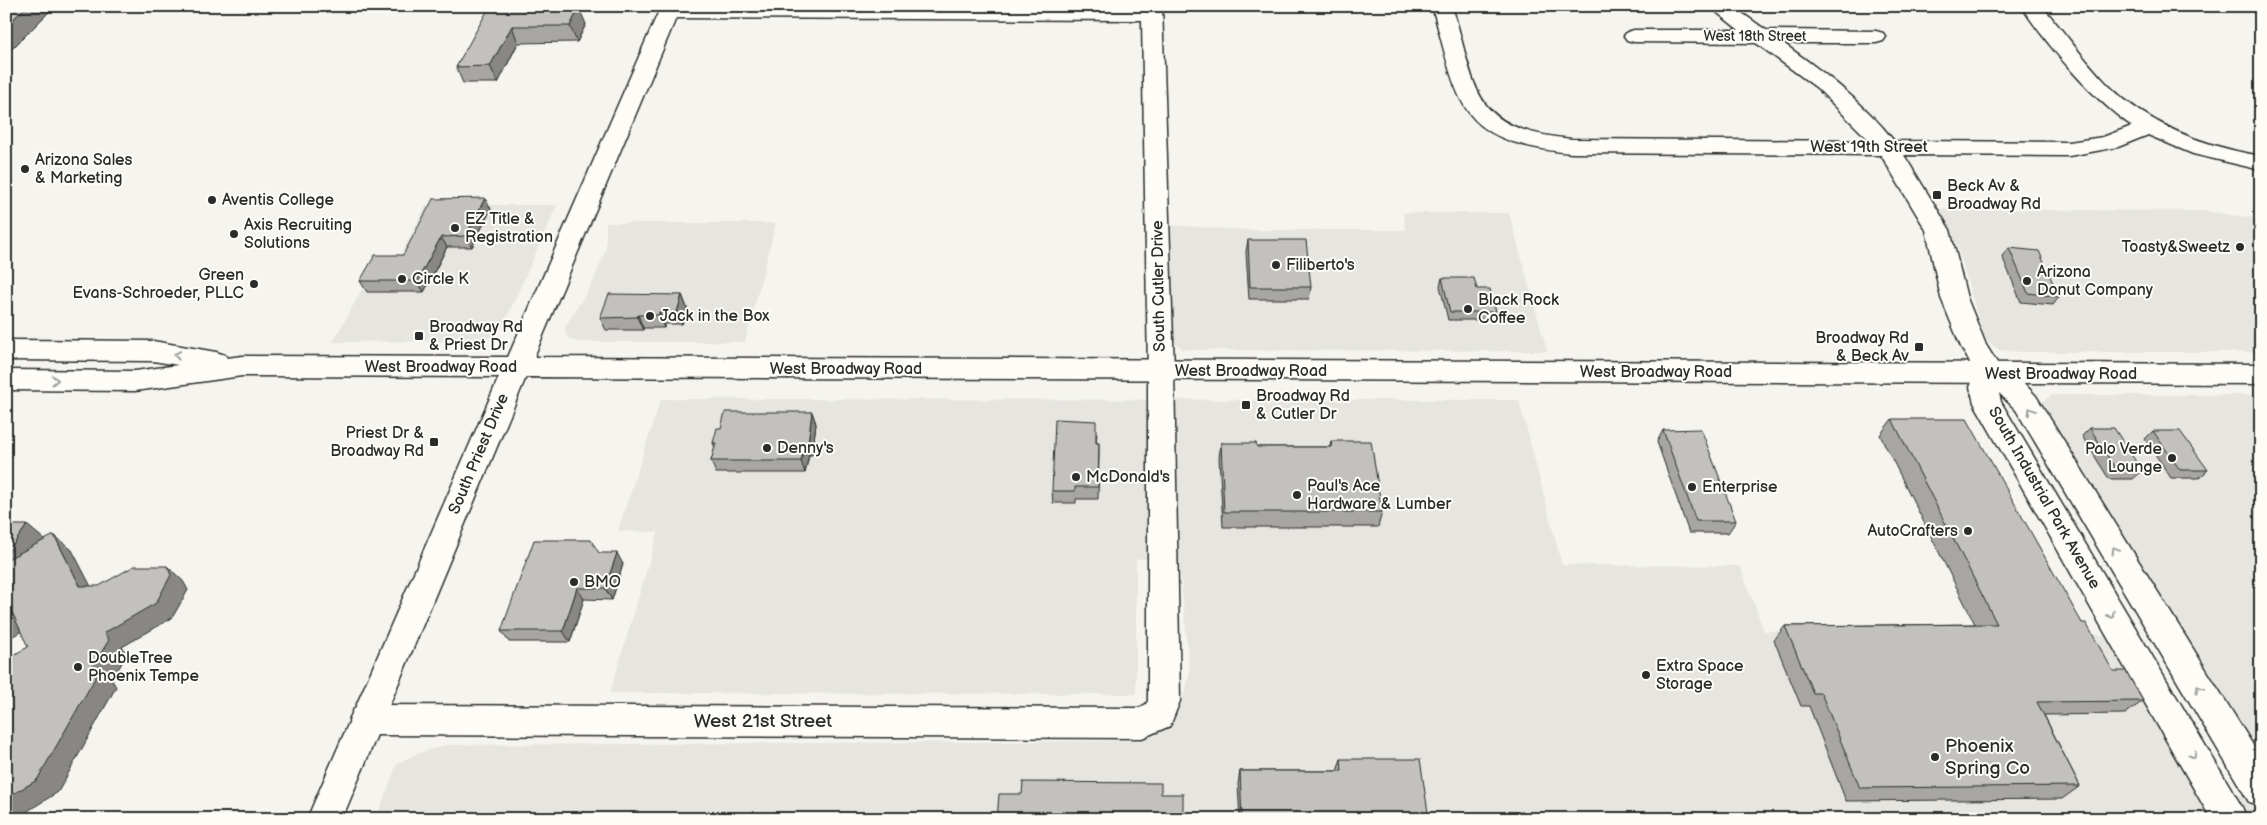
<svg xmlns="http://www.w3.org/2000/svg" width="2267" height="825" font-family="'Balsamiq Sans',sans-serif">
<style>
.built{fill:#e6e5e0}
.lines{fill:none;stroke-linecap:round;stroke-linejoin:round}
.minor-casing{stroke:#2b2b2b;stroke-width:3}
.major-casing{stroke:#2b2b2b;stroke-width:3}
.minor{fill:#fdfcf7;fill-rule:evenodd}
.major{fill:#fdfcf7;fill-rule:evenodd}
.wall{fill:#a7a6a3;stroke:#2b2b2b}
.shaded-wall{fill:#888785;stroke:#2b2b2b}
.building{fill:#c2c1be;stroke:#2b2b2b}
.oneway{stroke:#9e9e9b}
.poi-dot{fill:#2b2b2b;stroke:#fdfcf7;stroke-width:2}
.labels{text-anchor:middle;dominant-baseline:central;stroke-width:4;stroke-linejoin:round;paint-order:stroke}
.far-street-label{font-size:14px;fill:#2b2b2b;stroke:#fdfcf7}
.street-label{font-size:16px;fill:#2b2b2b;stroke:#fdfcf7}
.poi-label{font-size:16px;fill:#2b2b2b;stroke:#fdfcf7;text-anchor:start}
.near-street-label{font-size:19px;fill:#2b2b2b;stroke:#fdfcf7}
.near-poi-label{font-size:19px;fill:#2b2b2b;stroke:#fdfcf7;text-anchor:start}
</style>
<rect width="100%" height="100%" fill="#f5f4ef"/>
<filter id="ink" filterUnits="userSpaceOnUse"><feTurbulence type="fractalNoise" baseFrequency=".02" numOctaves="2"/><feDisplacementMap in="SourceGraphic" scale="10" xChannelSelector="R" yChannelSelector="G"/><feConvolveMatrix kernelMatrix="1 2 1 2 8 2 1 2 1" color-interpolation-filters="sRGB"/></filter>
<g filter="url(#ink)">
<g class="built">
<polygon points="426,205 557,205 502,328 491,337 474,341 333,342 378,260 399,259"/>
<polygon points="1937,209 2204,211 2261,219 2261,352 2020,352 2000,350 1987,341 1983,334 1956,242"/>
<polygon points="1403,213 1509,213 1547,351 1197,350 1183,349 1173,341 1168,225 1246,230 1406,230"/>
<polygon points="606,223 776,223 745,342 579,342 570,339 566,334 565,327 594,280 606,249"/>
<polygon points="2051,395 2261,395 2261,772 2039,405"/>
<polygon points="661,399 1519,400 1562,565 1740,566 1764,631 2114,635 2207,795 2261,795 2261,819 376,819 397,764 416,754 446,745 1142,741 1167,729 1181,705 1190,673 1179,559 1136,559 1136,694 610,693 658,532 618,531"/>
</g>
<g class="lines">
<g class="minor-casing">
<g id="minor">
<polygon points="667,6 1142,8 1142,6 1162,6 1174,370 1180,701 1170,726 1142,738 366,735 354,731 349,720 354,709 366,705 1139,708 1146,704 1148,701 1148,370 1142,20 668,18 661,16 658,12 661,8"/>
<path d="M 1432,6 L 1452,6 C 1478,91 1469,129 1572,139 L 1870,141 L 1817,88 L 1756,43 L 1634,42 L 1627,40 L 1624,36 L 1627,32 L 1634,30 L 1739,30 L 1709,6 L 1732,6 L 1766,30 L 1876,31 L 1883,33 L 1886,37 L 1883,41 L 1876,43 L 1783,43 C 1823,72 1863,101 1894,141 L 2069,142 L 2103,137 L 2132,126 C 2091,98 2049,47 2021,6 L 2042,6 C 2064,32 2084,60 2108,85 C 2150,126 2203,146 2261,156 L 2261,170 L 2193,154 L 2148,135 L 2118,147 L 2069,156 L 1904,155 L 1950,230 L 1967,298 L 1986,345 L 1999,366 L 2021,380 L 2036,396 L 2261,758 L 2261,806 L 2249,802 L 2016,410 L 1999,393 L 2001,402 L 2242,807 L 2247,819 L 2211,819 L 1974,403 L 1970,387 L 1976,373 L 1961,347 L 1941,298 L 1926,230 L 1881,155 L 1572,153 C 1455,141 1460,105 1432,6 Z"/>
</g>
</g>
<g class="major-casing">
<polygon id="major" points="661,6 681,6 534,357 2261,364 2261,384 526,377 342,819 307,819 499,377 242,376 135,391 6,390 6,370 135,371 178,365 153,361 6,360 6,340 153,341 216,352 225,355 227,358 242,356 508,357"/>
</g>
<use href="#minor" class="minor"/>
<use href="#major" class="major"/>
</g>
<g class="wall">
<polygon points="6,6 11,50 6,50"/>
<polygon points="538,8 586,24 577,42 518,43 498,83 463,83 456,67"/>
<polygon points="491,209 472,247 447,247 424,292 367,292 360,281 403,255"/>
<polygon points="1248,240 1311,287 1309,299 1249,299 1246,252"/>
<polygon points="2009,248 2059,297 2053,305 2021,302 2002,256"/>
<polygon points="1442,278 1477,289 1496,312 1494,320 1448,320 1440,286"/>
<polygon points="682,295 687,308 682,324 664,324 664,328 643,328 643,330 606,330 600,318"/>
<polygon points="812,412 816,424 812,455 809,455 805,473 716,473 711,461 715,448 713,443 721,428"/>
<polygon points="1892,419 2082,623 2113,671 2143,701 2125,714 2044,715 2080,786 2062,799 1846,801 1809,706 1801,706 1774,640 1785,626 1975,624 1880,435"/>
<polygon points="2090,428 2142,471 2133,479 2109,479 2082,436"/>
<polygon points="1663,430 1736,521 1728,533 1689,533 1657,442"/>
<polygon points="2153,431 2208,470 2199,478 2171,478 2145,439"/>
<polygon points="1097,433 1096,443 1099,443 1099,455 1098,499 1076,499 1076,503 1053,503 1052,491"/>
<polygon points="1331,441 1382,512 1378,527 1223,527 1219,458 1221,443 1257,447 1330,447"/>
<polygon points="599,553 623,564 612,600 584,599 570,642 509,642 501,631"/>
<polygon points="1341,759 1429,819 1240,819 1238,784 1240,771 1337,771"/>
</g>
<g class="shaded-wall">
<polygon points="27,6 55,6 11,50 6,44 6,26"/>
<polygon points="524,6 539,6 529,25 522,9"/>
<polygon points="579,8 586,24 577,42 570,26"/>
<polygon points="512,26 518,43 498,83 490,66"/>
<polygon points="485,198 491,209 472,247 466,236"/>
<polygon points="441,237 447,247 424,292 417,281"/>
<polygon points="682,295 687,308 682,324 677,312"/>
<polygon points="659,312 664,324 664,328 659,315"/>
<polygon points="638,315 643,328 643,330 637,317"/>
<polygon points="812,412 816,424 812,455 808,443"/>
<polygon points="805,443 809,455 805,473 801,461"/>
<polygon points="27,525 45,540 6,568 6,555"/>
<polygon points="54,535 72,550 98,600 80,586"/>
<polygon points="617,553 623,564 612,600 605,588"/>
<polygon points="167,566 183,581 188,590 172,618 122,647 127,654 112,680 116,687 58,792 15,819 6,819 6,798 104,633"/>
<polygon points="577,588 584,599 570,642 563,631"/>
<polygon points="12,612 31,626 6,640 6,615"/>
</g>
<g class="building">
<polygon points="6,6 27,6 6,26"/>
<polygon points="490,6 524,6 522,9 579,8 570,26 512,26 490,66 456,67"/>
<polygon points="485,198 466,236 441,237 417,281 360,281 375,255 403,255 433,199"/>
<polygon points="1248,240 1306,240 1311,287 1250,287"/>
<polygon points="2009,248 2039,251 2059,297 2028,293"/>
<polygon points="1442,278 1474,278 1477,289 1490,289 1496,312 1450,312"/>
<polygon points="609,294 682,295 677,312 659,312 659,315 638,315 637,317 600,318"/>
<polygon points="725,412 812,412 808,443 805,443 801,461 711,461 716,443 713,443 717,428 721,428"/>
<polygon points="1055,419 1096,421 1096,443 1099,443 1098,487 1075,487 1075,491 1052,491"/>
<polygon points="1892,419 1967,419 2082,623 2086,623 2113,671 2126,671 2143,701 2037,702 2080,786 1860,788 1821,693 1813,693 1785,626 1997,624"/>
<polygon points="2090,428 2114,428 2142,471 2117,471"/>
<polygon points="1701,429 1736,521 1696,521 1663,430"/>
<polygon points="2153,431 2180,431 2208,470 2180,470"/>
<polygon points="1331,441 1371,441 1382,512 1224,512 1221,443 1256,443 1257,447 1332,447"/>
<polygon points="6,525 27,525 6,555"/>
<polygon points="54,535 80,586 99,586 134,566 167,566 171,575 156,603 104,633 109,640 93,666 98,673 37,780 6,798 6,659 28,647 12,612 6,615 6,560"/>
<polygon points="534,540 591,540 599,553 617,553 605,588 577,588 563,631 501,631"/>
<polygon points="1341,759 1420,759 1429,819 1242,819 1240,771 1342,771"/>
<polygon points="1023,782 1161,783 1161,794 1183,794 1183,819 997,819 999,794 1022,794"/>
</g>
<defs><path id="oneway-chevron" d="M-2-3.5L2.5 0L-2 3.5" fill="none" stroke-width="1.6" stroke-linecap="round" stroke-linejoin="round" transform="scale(1.25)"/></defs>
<g class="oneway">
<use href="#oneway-chevron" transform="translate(177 355) rotate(-170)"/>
<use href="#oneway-chevron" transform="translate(55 380)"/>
<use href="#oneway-chevron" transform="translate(2031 411) rotate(-121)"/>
<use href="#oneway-chevron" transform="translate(2115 550) rotate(-121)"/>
<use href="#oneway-chevron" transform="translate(2111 615) rotate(60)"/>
<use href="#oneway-chevron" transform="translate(2199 689) rotate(-121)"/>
<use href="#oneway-chevron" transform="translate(2193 755) rotate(60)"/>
</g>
</g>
<g class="poi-dot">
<circle cx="25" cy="169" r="5"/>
<rect x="1932" y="190" width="10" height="10" rx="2.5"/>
<circle cx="212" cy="200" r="5"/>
<circle cx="455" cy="228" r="5"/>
<circle cx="234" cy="234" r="5"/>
<circle cx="2240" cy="247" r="5"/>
<circle cx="1276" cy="265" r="5"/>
<circle cx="402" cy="279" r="5"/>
<circle cx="2027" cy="281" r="5"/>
<circle cx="254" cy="284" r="5"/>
<circle cx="1468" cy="309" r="5"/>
<circle cx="650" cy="316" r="5"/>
<rect x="414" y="331" width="10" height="10" rx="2.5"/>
<rect x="1914" y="342" width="10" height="10" rx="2.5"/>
<rect x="1241" y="400" width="10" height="10" rx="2.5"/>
<rect x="429" y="437" width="10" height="10" rx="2.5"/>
<circle cx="767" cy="448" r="5"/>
<circle cx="2172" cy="458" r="5"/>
<circle cx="1076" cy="477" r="5"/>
<circle cx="1692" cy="487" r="5"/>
<circle cx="1297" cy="495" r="5"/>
<circle cx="1968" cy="531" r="5"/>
<circle cx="574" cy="582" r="5"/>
<circle cx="78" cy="667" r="5"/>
<circle cx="1646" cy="675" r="5"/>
<circle cx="1935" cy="757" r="5"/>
</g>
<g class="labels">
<g class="far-street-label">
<text x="1755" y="36">West 18th Street</text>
</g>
<g class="street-label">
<text x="1869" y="147">West 19th Street</text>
<text transform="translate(1159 286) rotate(-91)">South Cutler Drive</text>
<text x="441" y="367">West Broadway Road</text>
<text x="846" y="369">West Broadway Road</text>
<text x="1251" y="371">West Broadway Road</text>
<text x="1656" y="372">West Broadway Road</text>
<text x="2061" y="374">West Broadway Road</text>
<text transform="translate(479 454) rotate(-67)">South Priest Drive</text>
<text transform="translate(2044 498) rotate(60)">South Industrial Park Avenue</text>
</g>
<g class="poi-label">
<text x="35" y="160">Arizona Sales<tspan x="35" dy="18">&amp; Marketing</tspan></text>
<text x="1947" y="186">Beck Av &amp;<tspan x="1947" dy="18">Broadway Rd</tspan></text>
<text x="222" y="200">Aventis College</text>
<text x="465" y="219">EZ Title &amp;<tspan x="465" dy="18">Registration</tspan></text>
<text x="244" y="225">Axis Recruiting<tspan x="244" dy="18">Solutions</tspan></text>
<text x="2230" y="247" text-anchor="end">Toasty&amp;Sweetz</text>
<text x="1286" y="265">Filiberto's</text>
<text x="2037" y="272">Arizona<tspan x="2037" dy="18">Donut Company</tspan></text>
<text x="244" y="275" text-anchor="end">Green<tspan x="244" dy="18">Evans-Schroeder, PLLC</tspan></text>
<text x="412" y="279">Circle K</text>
<text x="1478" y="300">Black Rock<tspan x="1478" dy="18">Coffee</tspan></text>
<text x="660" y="316">Jack in the Box</text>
<text x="429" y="327">Broadway Rd<tspan x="429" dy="18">&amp; Priest Dr</tspan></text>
<text x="1909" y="338" text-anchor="end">Broadway Rd<tspan x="1909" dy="18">&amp; Beck Av</tspan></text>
<text x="1256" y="396">Broadway Rd<tspan x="1256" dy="18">&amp; Cutler Dr</tspan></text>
<text x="424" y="433" text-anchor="end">Priest Dr &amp;<tspan x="424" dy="18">Broadway Rd</tspan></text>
<text x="777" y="448">Denny's</text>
<text x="2162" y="449" text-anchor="end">Palo Verde<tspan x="2162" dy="18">Lounge</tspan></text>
<text x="1086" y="477">McDonald's</text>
<text x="1307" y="486">Paul's Ace<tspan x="1307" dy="18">Hardware &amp; Lumber</tspan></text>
<text x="1702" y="487">Enterprise</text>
<text x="1958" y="531" text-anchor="end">AutoCrafters</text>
<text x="584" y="582">BMO</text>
<text x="88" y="658">DoubleTree<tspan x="88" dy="18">Phoenix Tempe</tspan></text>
<text x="1656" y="666">Extra Space<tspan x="1656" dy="18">Storage</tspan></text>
</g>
<g class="near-street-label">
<text x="763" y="721">West 21st Street</text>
</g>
<g class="near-poi-label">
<text x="1945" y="746">Phoenix<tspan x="1945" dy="22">Spring Co</tspan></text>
</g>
</g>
<rect width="2267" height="825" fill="none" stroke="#fdfcf7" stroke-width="25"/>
<rect x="12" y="12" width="2242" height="800" fill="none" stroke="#2b2b2b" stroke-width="2" filter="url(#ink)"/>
</svg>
